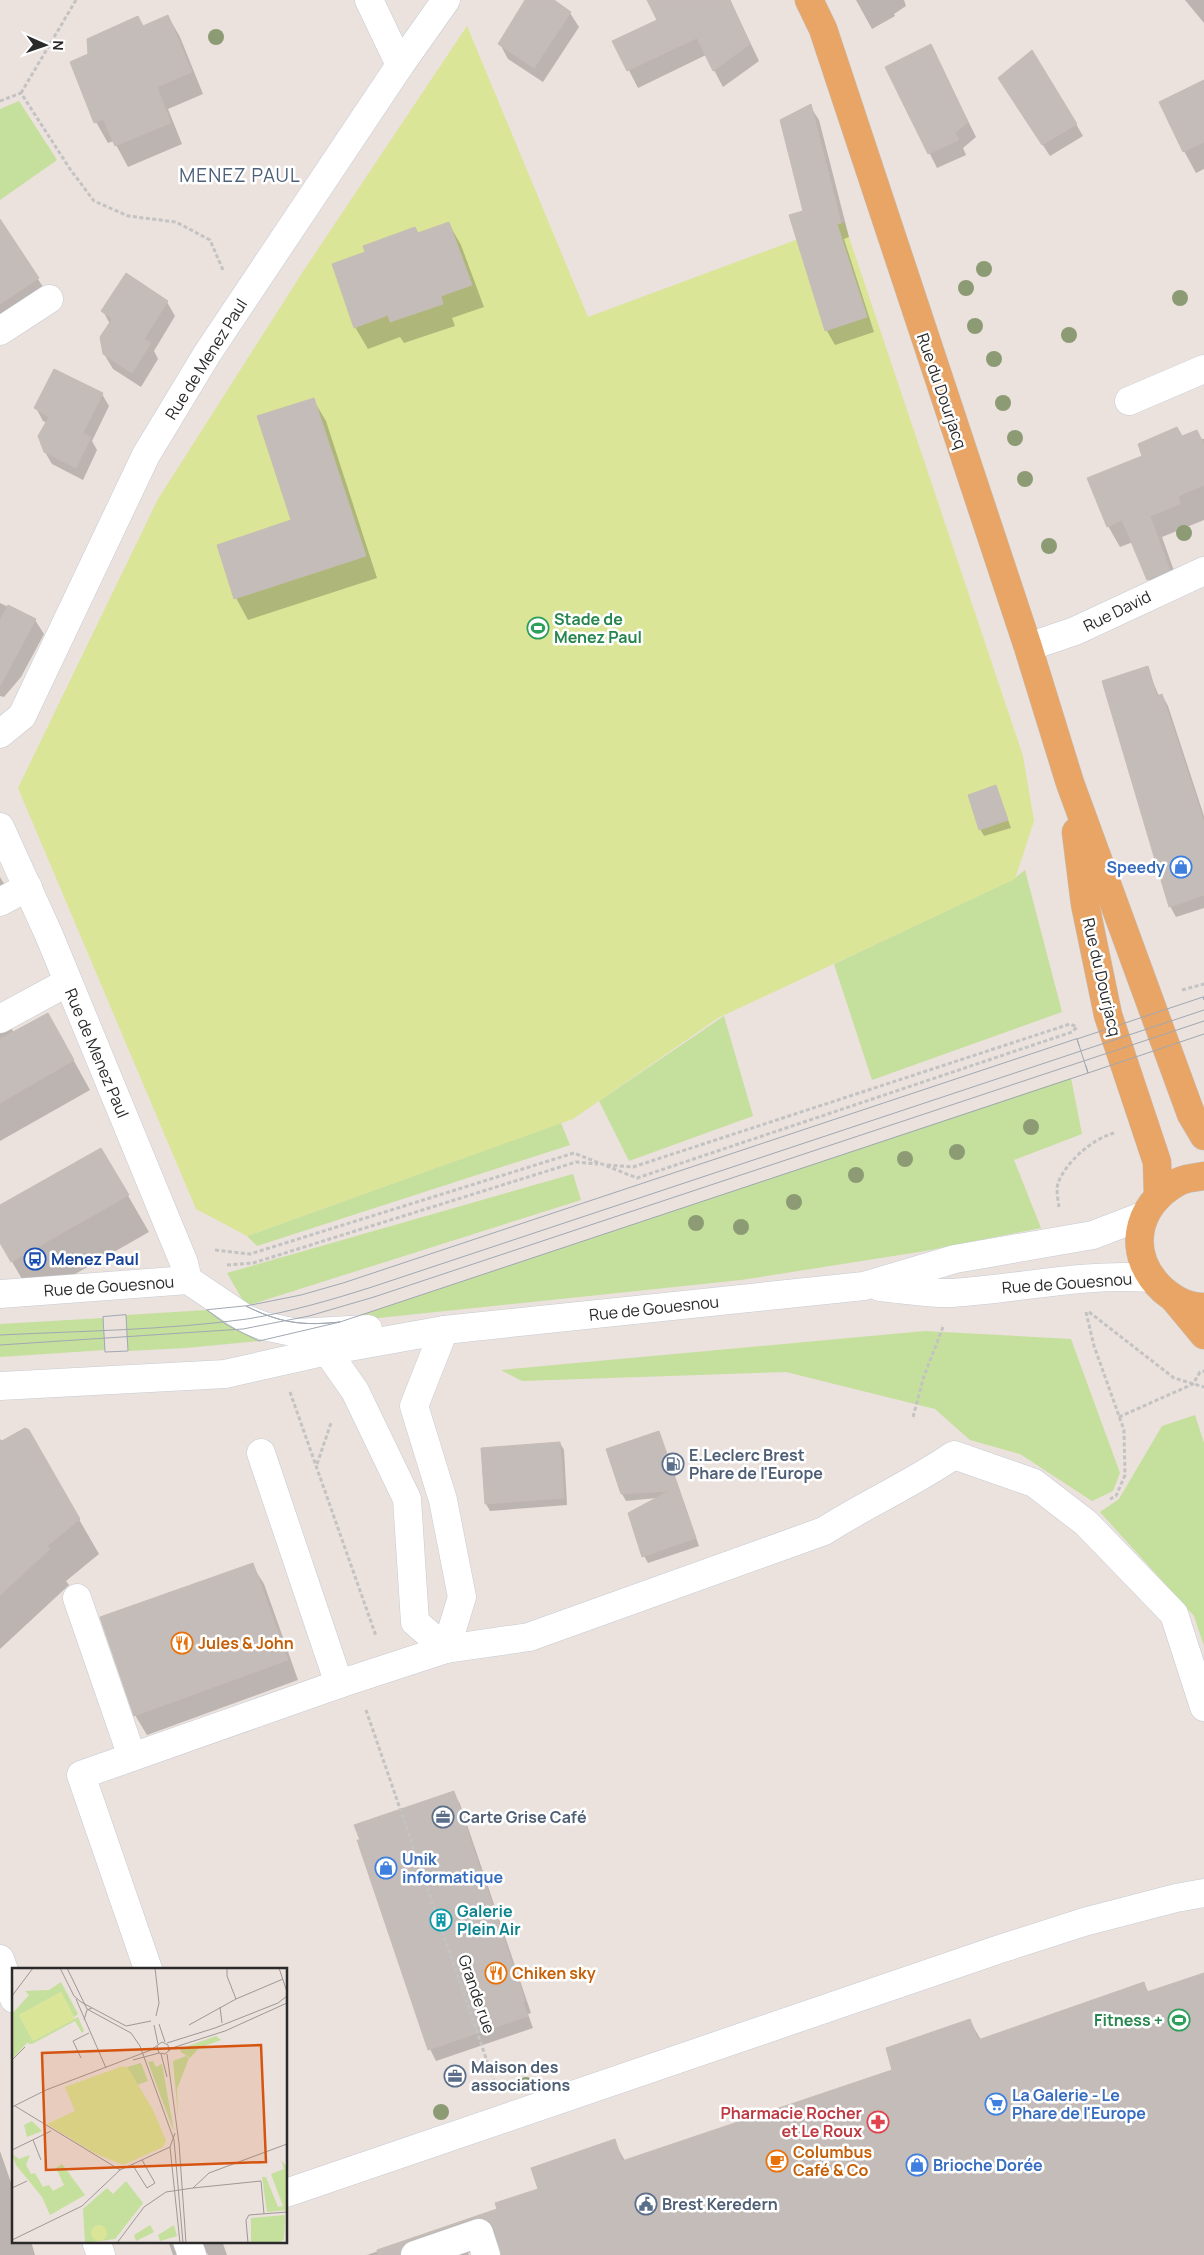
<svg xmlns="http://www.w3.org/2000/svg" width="1204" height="2255" font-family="Manrope,sans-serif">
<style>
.green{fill:#c5df9c}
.pitch{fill:#dae598}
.shadow{fill:#0003}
.building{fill:#c4bcb8;stroke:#c6bcb6}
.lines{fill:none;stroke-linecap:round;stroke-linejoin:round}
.minor-casing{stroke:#c5cbd3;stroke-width:29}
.major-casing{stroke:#c3c3c3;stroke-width:29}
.path{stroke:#c3c3c3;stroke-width:3;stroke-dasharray:4 2.5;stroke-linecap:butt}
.minor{stroke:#fff;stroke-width:28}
.major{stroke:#e8a565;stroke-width:28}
.tram{stroke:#a0a8b3;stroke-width:1}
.tree{fill:#8c9b74}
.labels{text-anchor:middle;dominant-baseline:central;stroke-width:5;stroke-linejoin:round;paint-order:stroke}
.street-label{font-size:16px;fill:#2a2a2a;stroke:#fff}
.leisure-label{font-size:16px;font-weight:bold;fill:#27864d;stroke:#fff;text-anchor:start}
.shop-label{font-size:16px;font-weight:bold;fill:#366cbe;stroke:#fff;text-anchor:start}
.transit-label{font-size:16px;font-weight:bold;fill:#164399;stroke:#fff;text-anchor:start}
.service-label{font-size:16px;font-weight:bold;fill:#4e5e75;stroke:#fff;text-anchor:start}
.food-label{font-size:16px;font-weight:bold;fill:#c56008;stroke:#fff;text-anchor:start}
.culture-label{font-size:16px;font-weight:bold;fill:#0d838f;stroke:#fff;text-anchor:start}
.health-label{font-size:16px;font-weight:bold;fill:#be3a42;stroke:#fff;text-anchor:end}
.quarter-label{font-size:19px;letter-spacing:1px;fill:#4d6078;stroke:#fff}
.inset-road{fill:none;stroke:#9e9895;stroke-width:1}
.view{fill:#d5540f;fill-opacity:0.15;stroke:#d5540f;stroke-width:2.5}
.inset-edge{fill:none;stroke:#2a2a2a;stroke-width:2.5}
</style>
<rect width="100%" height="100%" fill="#ebe1dd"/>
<g class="green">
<polygon points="19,101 57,160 0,200 0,109"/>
<polygon points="1025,870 1062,1012 872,1080 834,964 1014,879"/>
<polygon points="724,1016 753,1116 629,1161 599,1101"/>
<polygon points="1071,1078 1082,1134 1014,1160 1041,1228 925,1251 741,1280 340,1322"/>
<polygon points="561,1123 570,1145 257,1246 247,1236"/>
<polygon points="573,1174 581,1200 246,1306 227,1273"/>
<polygon points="207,1310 227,1325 259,1341 186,1348 128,1351 126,1315"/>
<polygon points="103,1318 105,1350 0,1357 0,1324"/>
<polygon points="925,1331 1071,1339 1120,1473 1113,1491 1092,1501 1020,1454 970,1440 935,1409 786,1372 522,1381 501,1370"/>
<polygon points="1195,1415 1204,1443 1204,1646 1194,1616 1100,1512 1119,1499 1162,1426"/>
</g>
<polygon class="pitch" points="467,26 588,317 844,222 1023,756 1034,821 1015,879 718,1018 573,1119 247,1236 196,1209 18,788 158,499 304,270"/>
<g class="shadow">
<polygon points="526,0 552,0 570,13 579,27 543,82 508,59 500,44"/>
<polygon points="648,0 730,0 759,61 723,87 706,55 638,88 614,41 658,21"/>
<polygon points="856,0 904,0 906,6 894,14 895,16 872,29"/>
<polygon points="1185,0 1204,0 1204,23"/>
<polygon points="168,16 180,37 203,94 168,109 182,144 128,167 114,141 108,143 96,122 71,63"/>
<polygon points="931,46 976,137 963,148 966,155 937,168 887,68"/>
<polygon points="999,78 1076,124 1083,136 1050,156"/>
<polygon points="1204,82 1204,169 1196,173 1184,151"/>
<polygon points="810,106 819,120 849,237 844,239 874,332 835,345 827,331 791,216 805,211"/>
<polygon points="449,224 461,245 484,307 452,318 455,326 404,343 400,337 368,349 355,327 367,252"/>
<polygon points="13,241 47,293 0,324 0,249"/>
<polygon points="167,302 175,316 154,351 158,359 141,387 113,369 104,354 110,324 103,311"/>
<polygon points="102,394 109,406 92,441 97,450 83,480 52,464 45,452 47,423 43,421 36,408"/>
<polygon points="313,399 326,421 377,578 248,620 236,598 293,521"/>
<polygon points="1182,437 1204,439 1204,520 1162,537 1181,591 1161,601 1149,580 1133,542 1120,547 1108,526 1144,456"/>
<polygon points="0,603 35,620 44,634 21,677 4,697 0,696"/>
<polygon points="1147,668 1159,696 1162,695 1168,706 1204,816 1204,908 1176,917 1170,906"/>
<polygon points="996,787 1011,828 984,836 980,829"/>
<polygon points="0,877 12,897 0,904"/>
<polygon points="0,1008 14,1033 64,1043 90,1090 0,1141"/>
<polygon points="101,1149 149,1232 33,1298 0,1241 0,1207"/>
<polygon points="28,1431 99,1554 66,1581 69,1585 0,1649 0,1439 2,1441"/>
<polygon points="659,1432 699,1546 648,1563 644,1556 657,1498 626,1501 622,1494"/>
<polygon points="560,1443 564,1450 567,1505 490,1511 486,1504"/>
<polygon points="252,1565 264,1584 298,1680 147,1735 135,1715"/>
<polygon points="454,1793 460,1804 531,2013 528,2014 533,2028 436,2061 430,2049"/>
<polygon points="1204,1974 1204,2255 502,2255 501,2246 498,2245 468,2253 469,2255 367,2255 499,2209 540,2190 614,2141 625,2161 894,2070 970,2021 981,2040 1144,1984 1149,1993"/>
<polygon points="0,2151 14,2191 14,2241 31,2241 35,2255 0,2255"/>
<polygon points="168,2241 222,2241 227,2255 208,2255 207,2253 173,2255"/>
</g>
<g class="building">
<polygon points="525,0 554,0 571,12 534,68 498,44"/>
<polygon points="647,0 730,0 750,44 713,71 697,38 627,71 612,41 657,20"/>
<polygon points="168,15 192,72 157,87 171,123 115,146 103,119 94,123 70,62 88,54 87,39 138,16 143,26"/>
<polygon points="931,44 968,122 955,133 959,140 928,154 885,67"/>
<polygon points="1032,50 1077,124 1042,145 998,78"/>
<polygon points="1204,80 1204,142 1183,152 1159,102"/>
<polygon points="811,104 841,223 837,224 867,317 825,331 789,215 803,211 780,120"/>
<polygon points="0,219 39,278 0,304"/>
<polygon points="449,222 472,285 441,296 443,304 390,322 388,315 354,328 332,264 365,252 363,246 415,227 418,233"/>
<polygon points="126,273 168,301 144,339 151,343 132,373 103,354 100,337 112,319 101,311"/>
<polygon points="54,369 103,393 83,433 91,437 76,468 44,452 38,436 49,417 34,408"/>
<polygon points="314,398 366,556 234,599 217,545 291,520 257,416"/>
<polygon points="1177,427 1182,436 1197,430 1204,445 1204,485 1178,496 1180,504 1150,516 1170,570 1147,580 1122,520 1107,527 1087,478 1142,456 1138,444"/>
<polygon points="8,605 36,619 0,686 0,621"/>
<polygon points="1148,666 1157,696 1162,694 1204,822 1204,895 1169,907 1102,681"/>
<polygon points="996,785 1008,820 979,830 968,795"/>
<polygon points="48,1013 74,1060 0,1103 0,1039"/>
<polygon points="101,1148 129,1195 11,1262 0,1243 0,1205"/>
<polygon points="25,1428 29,1430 80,1519 47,1546 50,1549 0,1595 0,1442"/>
<polygon points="659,1431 696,1538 642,1557 628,1513 669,1491 621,1494 606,1449"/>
<polygon points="560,1442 564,1498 485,1504 481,1448"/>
<polygon points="253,1563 288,1660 134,1716 100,1617"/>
<polygon points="454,1791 525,2001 523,2002 528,2016 428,2050 357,1840 360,1840 354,1825"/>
<polygon points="1204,1973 1204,2255 501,2255 494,2228 489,2221 482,2218 474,2218 410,2240 403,2245 400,2255 378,2255 377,2250 497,2209 495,2203 538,2189 531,2168 615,2139 622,2161 892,2070 886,2048 970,2019 978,2040 1144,1982 1147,1992"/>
</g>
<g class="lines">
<g class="minor-casing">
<g id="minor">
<polyline points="369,0 400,65"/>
<polyline points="0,331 49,299"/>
<polyline points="1129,401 1204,369"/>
<polyline points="1028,647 1075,631 1204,571"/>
<polyline points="0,734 22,716 146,455 207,354 400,65 446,0"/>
<polyline points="0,827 49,935 184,1263 188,1280"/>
<polyline points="0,902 28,887"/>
<polyline points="0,1019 68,982"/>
<path d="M 880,1287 C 903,1289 929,1294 952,1293 C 1018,1289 1083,1273 1150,1278"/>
<polyline points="0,1294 188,1280 246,1319 264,1326 297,1333 368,1329"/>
<polyline points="444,1330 414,1406 443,1500 462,1597 446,1649"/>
<polyline points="327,1351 355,1391 407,1499 415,1622 446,1649"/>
<polyline points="0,1386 225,1374 327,1351 444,1330 864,1286 955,1259 1093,1235 1145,1215"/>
<polyline points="261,1453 339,1684"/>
<polyline points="77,1598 132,1757"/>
<polyline points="0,1959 14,1999"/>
<path d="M 148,1969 L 81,1775 L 339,1684 L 446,1649 L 529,1637 L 824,1531 C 866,1504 912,1484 954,1455 L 1034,1483 L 1086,1523 L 1174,1614 L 1204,1707"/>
<polyline points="286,2193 1000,1949 1084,1922 1176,1898 1204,1893"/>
<polyline points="96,2241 101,2255"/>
<polyline points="187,2241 192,2255"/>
<polyline points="415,2255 479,2233 486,2255"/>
</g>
</g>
<g class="major-casing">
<g id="major">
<polyline points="809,0 823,29 1028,647 1070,783 1191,1114 1204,1136"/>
<polyline points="1076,832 1085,904 1108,1015 1157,1162 1158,1196"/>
<path d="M 1204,1176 C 1196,1177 1185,1178 1178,1182 C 1134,1206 1126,1256 1163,1290 C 1175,1300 1187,1307 1204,1307"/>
<polyline points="1175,1300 1204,1335"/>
</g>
</g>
<g class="path">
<polyline points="21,93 76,0"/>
<polyline points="0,101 21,93 70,169 94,201 128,216 176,222 210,240 223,270"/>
<polyline points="1182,990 1204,984"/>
<polyline points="607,1165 633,1167 1070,1024 1077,1027"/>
<path d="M 1059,1207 C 1058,1200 1056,1190 1058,1183 C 1066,1162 1092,1139 1114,1133"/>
<polyline points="215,1250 250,1254 574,1153 637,1178 1072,1032 1077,1027"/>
<polyline points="227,1265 253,1263 576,1162 598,1164"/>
<polyline points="1086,1312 1094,1346 1124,1430 1125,1475 1116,1496 1110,1499"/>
<polyline points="1089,1312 1174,1378 1204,1387"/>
<polyline points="290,1392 376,1636"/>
<polyline points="913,1417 924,1376 943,1327"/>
<polyline points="1119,1417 1193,1384 1200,1372 1204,1371"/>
<polyline points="317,1464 331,1423"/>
<polyline points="366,1710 496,2087"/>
</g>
<use href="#minor" class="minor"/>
<use href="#major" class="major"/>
<g class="tram">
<path d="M 1077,1039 L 1088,1073 L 340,1322 C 302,1326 280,1323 246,1306 L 301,1295 L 343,1283 Z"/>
<polyline points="1079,1045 1077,1039 1203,997 1204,1000 1204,996"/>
<polyline points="1086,1066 1088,1073 1204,1034"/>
<path d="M 246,1306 C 280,1323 302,1326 340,1322 L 259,1341 L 227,1325 L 207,1310 Z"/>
<polygon points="126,1315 128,1351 105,1352 103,1317"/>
<path d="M 0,1335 C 80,1331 168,1330 247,1319 C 290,1312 331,1300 372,1287 L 1204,1010"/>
<polyline points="0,1345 243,1329 309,1316 374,1297 1204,1021"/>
</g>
</g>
<g class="tree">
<circle cx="216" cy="37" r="8"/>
<circle cx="984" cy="269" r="8"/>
<circle cx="966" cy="288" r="8"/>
<circle cx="1180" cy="298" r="8"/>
<circle cx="975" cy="326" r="8"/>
<circle cx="1069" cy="335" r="8"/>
<circle cx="994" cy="359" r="8"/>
<circle cx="1003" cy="403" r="8"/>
<circle cx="1015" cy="438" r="8"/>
<circle cx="1025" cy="479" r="8"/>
<circle cx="1184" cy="533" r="8"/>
<circle cx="1049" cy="546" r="8"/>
<circle cx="1031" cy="1127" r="8"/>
<circle cx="957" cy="1152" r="8"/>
<circle cx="905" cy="1159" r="8"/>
<circle cx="856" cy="1175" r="8"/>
<circle cx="794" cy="1202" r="8"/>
<circle cx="696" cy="1223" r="8"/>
<circle cx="741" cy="1227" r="8"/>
<circle cx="526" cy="2085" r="8"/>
<circle cx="441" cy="2112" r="8"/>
</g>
<defs>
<g id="stadium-ring" transform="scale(1.125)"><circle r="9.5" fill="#fff" stroke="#2e9e5b" stroke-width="1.5"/><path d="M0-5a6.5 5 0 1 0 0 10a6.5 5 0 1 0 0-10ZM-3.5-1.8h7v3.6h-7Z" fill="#2e9e5b"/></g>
<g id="shop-ring" transform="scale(1.125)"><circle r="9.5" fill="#fff" stroke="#3f7fe0" stroke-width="1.5"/><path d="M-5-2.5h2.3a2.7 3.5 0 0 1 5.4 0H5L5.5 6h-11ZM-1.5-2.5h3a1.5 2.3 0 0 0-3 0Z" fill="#3f7fe0"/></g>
<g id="bus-ring" transform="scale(1.125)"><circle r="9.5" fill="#fff" stroke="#1a4fb4" stroke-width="1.5"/><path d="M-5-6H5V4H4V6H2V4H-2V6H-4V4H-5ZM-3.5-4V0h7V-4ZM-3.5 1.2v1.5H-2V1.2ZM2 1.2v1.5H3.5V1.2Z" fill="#1a4fb4"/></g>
<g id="fuel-ring" transform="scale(1.125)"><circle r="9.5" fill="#fff" stroke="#5c6f8a" stroke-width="1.5"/><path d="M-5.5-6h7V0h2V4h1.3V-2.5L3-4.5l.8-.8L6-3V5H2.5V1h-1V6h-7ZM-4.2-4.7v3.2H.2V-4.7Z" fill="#5c6f8a"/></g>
<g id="restaurant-ring" transform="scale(1.125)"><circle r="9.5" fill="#fff" stroke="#e8710a" stroke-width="1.5"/><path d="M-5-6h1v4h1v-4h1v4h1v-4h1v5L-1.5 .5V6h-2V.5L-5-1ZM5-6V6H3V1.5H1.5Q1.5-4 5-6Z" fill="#e8710a"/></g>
<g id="office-ring" transform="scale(1.125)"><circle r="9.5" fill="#fff" stroke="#5c6f8a" stroke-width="1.5"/><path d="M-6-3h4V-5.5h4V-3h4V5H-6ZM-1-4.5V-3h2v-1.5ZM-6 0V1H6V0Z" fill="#5c6f8a"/></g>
<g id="building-ring" transform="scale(1.125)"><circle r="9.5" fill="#fff" stroke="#0f9aa8" stroke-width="1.5"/><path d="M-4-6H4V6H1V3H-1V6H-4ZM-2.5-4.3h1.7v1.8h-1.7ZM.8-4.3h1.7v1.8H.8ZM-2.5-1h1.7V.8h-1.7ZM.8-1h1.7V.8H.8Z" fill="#0f9aa8"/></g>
<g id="supermarket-ring" transform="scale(1.125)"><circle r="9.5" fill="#fff" stroke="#3f7fe0" stroke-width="1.5"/><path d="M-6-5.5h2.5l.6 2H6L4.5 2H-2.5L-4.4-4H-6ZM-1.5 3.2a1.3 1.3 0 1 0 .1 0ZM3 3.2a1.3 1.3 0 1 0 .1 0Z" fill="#3f7fe0"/></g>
<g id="pharmacy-ring" transform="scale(1.125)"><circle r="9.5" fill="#fff" stroke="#e0444e" stroke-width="1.5"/><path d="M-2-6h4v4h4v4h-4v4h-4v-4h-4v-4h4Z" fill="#e0444e"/></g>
<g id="cafe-ring" transform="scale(1.125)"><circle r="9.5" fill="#fff" stroke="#e8710a" stroke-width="1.5"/><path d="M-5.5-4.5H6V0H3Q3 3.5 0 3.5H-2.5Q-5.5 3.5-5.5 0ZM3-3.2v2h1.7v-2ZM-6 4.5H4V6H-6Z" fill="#e8710a"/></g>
<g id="civic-ring" transform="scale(1.125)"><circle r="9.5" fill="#fff" stroke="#5c6f8a" stroke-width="1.5"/><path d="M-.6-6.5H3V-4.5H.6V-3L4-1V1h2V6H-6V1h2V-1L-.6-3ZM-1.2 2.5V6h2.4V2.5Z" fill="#5c6f8a"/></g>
</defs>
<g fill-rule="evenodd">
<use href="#stadium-ring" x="538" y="628"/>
<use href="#shop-ring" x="1181" y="867"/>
<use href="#bus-ring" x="35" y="1259"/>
<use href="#fuel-ring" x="673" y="1464"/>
<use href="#restaurant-ring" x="182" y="1643"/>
<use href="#office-ring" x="443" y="1817"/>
<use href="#shop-ring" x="386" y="1868"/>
<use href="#building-ring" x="441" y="1920"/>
<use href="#restaurant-ring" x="496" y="1973"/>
<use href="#stadium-ring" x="1179" y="2020"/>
<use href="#office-ring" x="455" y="2076"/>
<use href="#supermarket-ring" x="996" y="2104"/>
<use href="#pharmacy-ring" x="878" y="2122"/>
<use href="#cafe-ring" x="777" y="2161"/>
<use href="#shop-ring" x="917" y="2165"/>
<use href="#civic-ring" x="646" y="2204"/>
</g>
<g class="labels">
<g class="street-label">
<text transform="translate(206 359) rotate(-58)">Rue de Menez Paul</text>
<text transform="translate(942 391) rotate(71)">Rue du Dourjacq</text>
<text transform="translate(1117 611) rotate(-26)">Rue David</text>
<text transform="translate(1102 977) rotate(77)">Rue du Dourjacq</text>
<text transform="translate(97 1053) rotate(67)">Rue de Menez Paul</text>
<text transform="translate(1067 1283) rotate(-4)">Rue de Gouesnou</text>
<text transform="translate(109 1286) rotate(-4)">Rue de Gouesnou</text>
<text transform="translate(654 1308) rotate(-6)">Rue de Gouesnou</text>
<text transform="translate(477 1994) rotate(71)">Grande rue</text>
</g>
<g class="leisure-label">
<text x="554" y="619">Stade de<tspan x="554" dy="18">Menez Paul</tspan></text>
<text x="1163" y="2020" text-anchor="end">Fitness +</text>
</g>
<g class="shop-label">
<text x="1165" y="867" text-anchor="end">Speedy</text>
<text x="402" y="1859">Unik<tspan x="402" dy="18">informatique</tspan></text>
<text x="1012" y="2095">La Galerie - Le<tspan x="1012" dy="18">Phare de l'Europe</tspan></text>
<text x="933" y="2165">Brioche Dorée</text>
</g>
<g class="transit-label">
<text x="51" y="1259">Menez Paul</text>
</g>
<g class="service-label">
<text x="689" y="1455">E.Leclerc Brest<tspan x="689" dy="18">Phare de l'Europe</tspan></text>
<text x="459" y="1817">Carte Grise Café</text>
<text x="471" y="2067">Maison des<tspan x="471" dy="18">associations</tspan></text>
<text x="662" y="2204">Brest Keredern</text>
</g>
<g class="food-label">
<text x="198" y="1643">Jules &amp; John</text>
<text x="512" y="1973">Chiken sky</text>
<text x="793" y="2152">Columbus<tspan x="793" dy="18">Café &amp; Co</tspan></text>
</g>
<g class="culture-label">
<text x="457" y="1911">Galerie<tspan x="457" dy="18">Plein Air</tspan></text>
</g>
<g class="health-label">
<text x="862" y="2113">Pharmacie Rocher<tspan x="862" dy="18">et Le Roux</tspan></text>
</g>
<g class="quarter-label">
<text x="240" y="175">MENEZ PAUL</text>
</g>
</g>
<g transform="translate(12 1968)">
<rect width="275" height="275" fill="#ebe1dd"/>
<path d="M 49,14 L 66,46 L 62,49 L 49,24 L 7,47 L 21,73 L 66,49 L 72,63 L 70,65 L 63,53 L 20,76 L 15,75 L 0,91 L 0,46 L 17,27 L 13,23 L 37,22 ZM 204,68 L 209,72 L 187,80 L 178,90 L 169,84 L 168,81 ZM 174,88 L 177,90 L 165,121 L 166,148 L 161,93 ZM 141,93 L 144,99 L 150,96 L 162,164 L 136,94 ZM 129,95 L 136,113 L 125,117 L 115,99 ZM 20,153 L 30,163 L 15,169 L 12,157 ZM 0,186 L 7,191 L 18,187 L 14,197 L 19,206 L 23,205 L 31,219 L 37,217 L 41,223 L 52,217 L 44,200 L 50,196 L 73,227 L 38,247 L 30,229 L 4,197 ZM 269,192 L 275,199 L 275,242 L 255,244 L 250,209 L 254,209 L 266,239 L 271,238 L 259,206 L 272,201 ZM 114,213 L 131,235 L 103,271 L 73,275 L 71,241 L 95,220 L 101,226 ZM 273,247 L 272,271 L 267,275 L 239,275 L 239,250 ZM 138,257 L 142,264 L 124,273 L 122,267 ZM 162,257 L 165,268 L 148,273 L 146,267 Z" fill="#c5df9c"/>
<path d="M 49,24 L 63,51 L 21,73 L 7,47 ZM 111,98 L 116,100 L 141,142 L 154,173 L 151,179 L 111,197 L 82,185 L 35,156 L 63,143 L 53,119 ZM79 265a8 8 0 1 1 16 0a8 8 0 1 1-16 0Z" fill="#dae598"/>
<path class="inset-road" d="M 48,0 L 62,28 L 69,34 L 114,58 L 139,53M 55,0 L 75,41 L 119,65 L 128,78 L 162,172 L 171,275M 143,0 L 147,35 L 144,48M 215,0 L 215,8 L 224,31M 267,0 L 275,24M 0,28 L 21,0M 64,31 L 94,100M 208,39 L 210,55M 72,52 L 75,42 L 80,40M 147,56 L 153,74M 142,57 L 146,76M 177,57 L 224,31 L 271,11M 155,75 L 203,60 L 266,35 L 275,28M 145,78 L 147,85 L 153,86 L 160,80 L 213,63 L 275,35M 149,86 L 155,109M 155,86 L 167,175 L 174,275M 69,90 L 61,73 L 77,65M 0,92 L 13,79M 121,92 L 147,85M 3,138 L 108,202 L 158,179M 0,139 L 34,122 L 139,82 L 150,74 L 156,77 L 157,83M 163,165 L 158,179 L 168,275M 21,172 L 29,192M 0,182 L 39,163M 120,196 L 135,220 L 143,215 L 130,192M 0,220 L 15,213M 181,220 L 249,213 L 252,246M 0,272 L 70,238 L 108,202M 105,275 L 132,239 L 154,224 L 181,220 L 197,205 L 275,176M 236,275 L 234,252 L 237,247 L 275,244"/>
<path class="view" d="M 249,77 L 254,194 L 34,202 L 30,85 Z"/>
<rect width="275" height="275" class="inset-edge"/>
</g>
<g transform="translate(45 45) rotate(92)" stroke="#ffffff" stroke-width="4" paint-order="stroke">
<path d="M0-4L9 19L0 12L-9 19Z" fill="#2a2a2a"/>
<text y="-8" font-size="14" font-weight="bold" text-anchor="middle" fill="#2a2a2a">N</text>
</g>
</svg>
